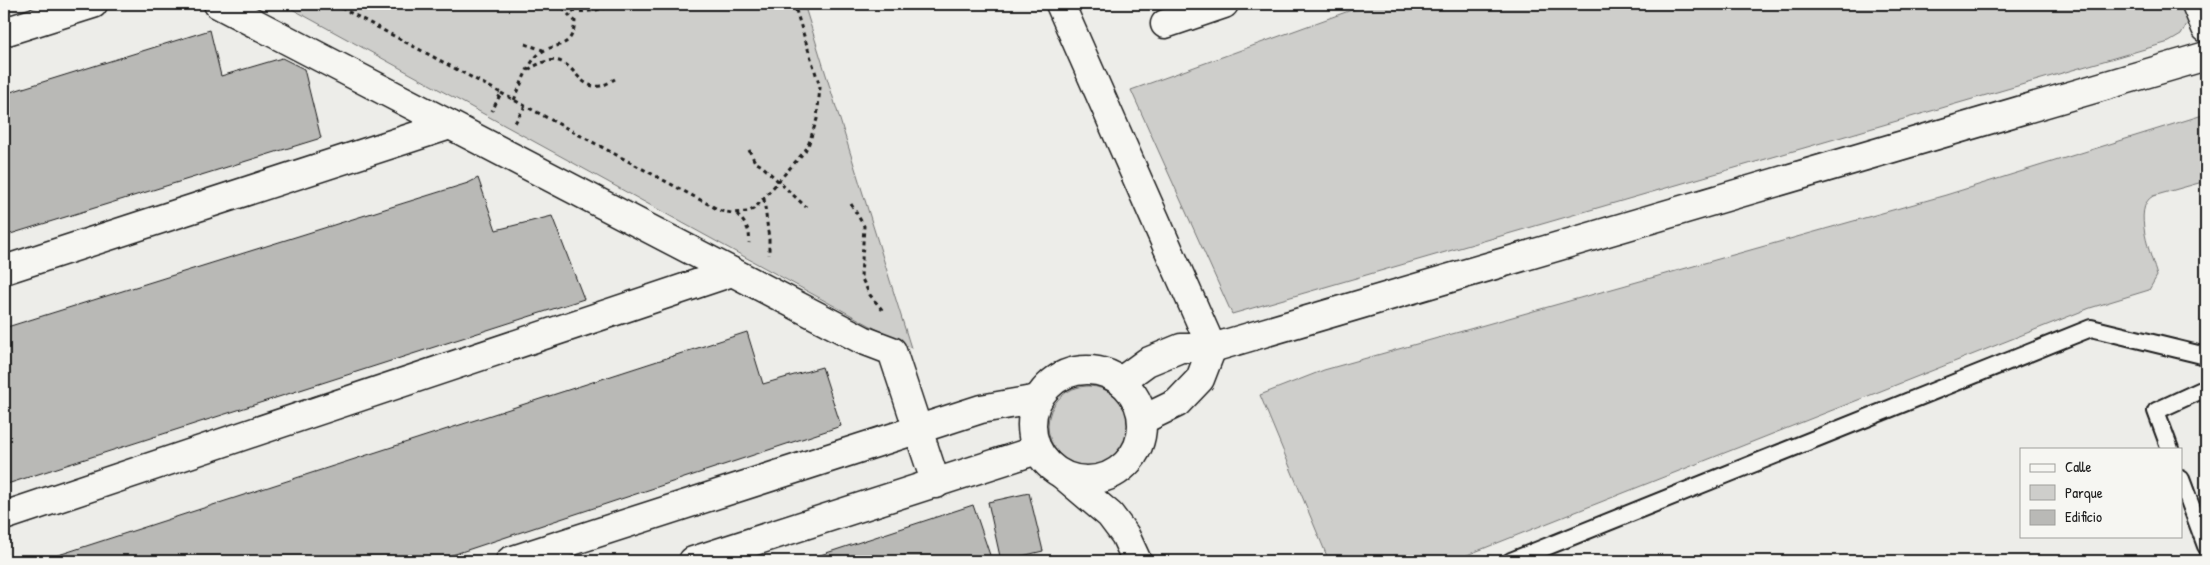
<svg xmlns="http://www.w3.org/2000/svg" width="2210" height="565" font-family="'Patrick Hand',sans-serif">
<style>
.green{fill:#cececb;stroke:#757574}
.building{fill:#b9b9b6;stroke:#1c1c1c}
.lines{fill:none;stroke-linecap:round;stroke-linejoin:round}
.lane-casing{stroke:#1c1c1c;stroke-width:20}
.street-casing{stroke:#1c1c1c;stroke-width:31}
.path{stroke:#1c1c1c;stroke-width:3;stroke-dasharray:4 4;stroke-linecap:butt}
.lane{stroke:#f6f6f2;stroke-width:16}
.street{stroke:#f6f6f2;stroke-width:28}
</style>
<rect width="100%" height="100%" fill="#edede9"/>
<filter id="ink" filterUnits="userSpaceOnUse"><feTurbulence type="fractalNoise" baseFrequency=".02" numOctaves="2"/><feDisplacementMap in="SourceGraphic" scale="10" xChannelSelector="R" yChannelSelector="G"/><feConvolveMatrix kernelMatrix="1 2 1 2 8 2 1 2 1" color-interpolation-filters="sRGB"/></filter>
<g filter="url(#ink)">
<g class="green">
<polygon points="283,4 804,4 911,348"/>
<polygon points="1368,4 2182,4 2189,20 2181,35 2169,42 1232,314 1131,90"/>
<path d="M 2206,114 L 2206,181 L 2153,196 C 2131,208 2152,257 2157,276 L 2149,290 L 2090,308 L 1452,561 L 1329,561 L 1260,395 L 1324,370 L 1946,195 Z"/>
<circle cx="1088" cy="426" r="40"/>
</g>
<g class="building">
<polygon points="210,30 221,76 282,58 304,69 321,138 4,236 4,94"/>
<polygon points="478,178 496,230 552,216 584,299 4,485 4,328 468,183"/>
<polygon points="747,332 763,384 822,367 841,426 434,561 40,561"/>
<polygon points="1029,493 1043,551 1001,561 988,502"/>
<polygon points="973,505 992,561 802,561"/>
</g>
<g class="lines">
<g class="lane-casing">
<g id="lane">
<polyline points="2170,449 2156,411 2206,388"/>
<polyline points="2181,479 2206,546"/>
<polyline points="1511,561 2091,328 2206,356"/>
</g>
</g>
<g class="street-casing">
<g id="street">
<polyline points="218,4 863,340 892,351 936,484"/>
<polyline points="1060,4 1212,348 1200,379 1177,403 1142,420"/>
<polyline points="2196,4 2206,28"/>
<polyline points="1165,24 1224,4"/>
<polyline points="4,32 93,4"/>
<polyline points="4,270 450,125"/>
<circle cx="1087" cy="425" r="55"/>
<polyline points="1121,381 1147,362 1181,348 1212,348 2206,56"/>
<polyline points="1064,476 1110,515 1125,535 1137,561"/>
<polyline points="4,516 732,272"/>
<polyline points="510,561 981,409 1038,399"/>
<polyline points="693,561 1037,450"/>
</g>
</g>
<g class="path">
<polyline points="334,4 501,93 492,111"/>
<path d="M 549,4 C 577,15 589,13 618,4"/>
<polyline points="525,44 543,50"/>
<path d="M 528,70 C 575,40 570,90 600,86 C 605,85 610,82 615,79"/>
<polyline points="501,93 721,211 732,213 748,212 755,208 805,151 809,143 817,119 820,87 794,4"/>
<path d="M 514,100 C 521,86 525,70 535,58 C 550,39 572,55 575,21 L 564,10"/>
<polyline points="515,123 525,106"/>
<polyline points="749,150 755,162 762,166 806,207"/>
<polyline points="764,199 769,239 769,255"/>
<polyline points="851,204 864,226 861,277 870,295 884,312"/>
<path d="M 737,214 C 745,223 751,230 749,243"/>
</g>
<use href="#lane" class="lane"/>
<use href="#street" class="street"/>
</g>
</g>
<rect width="2210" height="565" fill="none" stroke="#f6f6f2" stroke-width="20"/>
<rect x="10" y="10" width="2190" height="545" fill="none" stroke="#1c1c1c" stroke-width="2" filter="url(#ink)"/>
<rect x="2020" y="448" width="162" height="90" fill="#f6f6f2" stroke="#9f9f9c"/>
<rect x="2030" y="464" width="25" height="8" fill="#f6f6f2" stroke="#9f9f9c"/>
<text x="2065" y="472" font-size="15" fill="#1c1c1c">Calle</text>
<rect x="2030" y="485" width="25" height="15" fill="#cececb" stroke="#9f9f9c"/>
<text x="2065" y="498" font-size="15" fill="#1c1c1c">Parque</text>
<rect x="2030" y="510" width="25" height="15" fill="#b9b9b6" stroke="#9f9f9c"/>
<text x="2065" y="522" font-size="15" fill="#1c1c1c">Edificio</text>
</svg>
